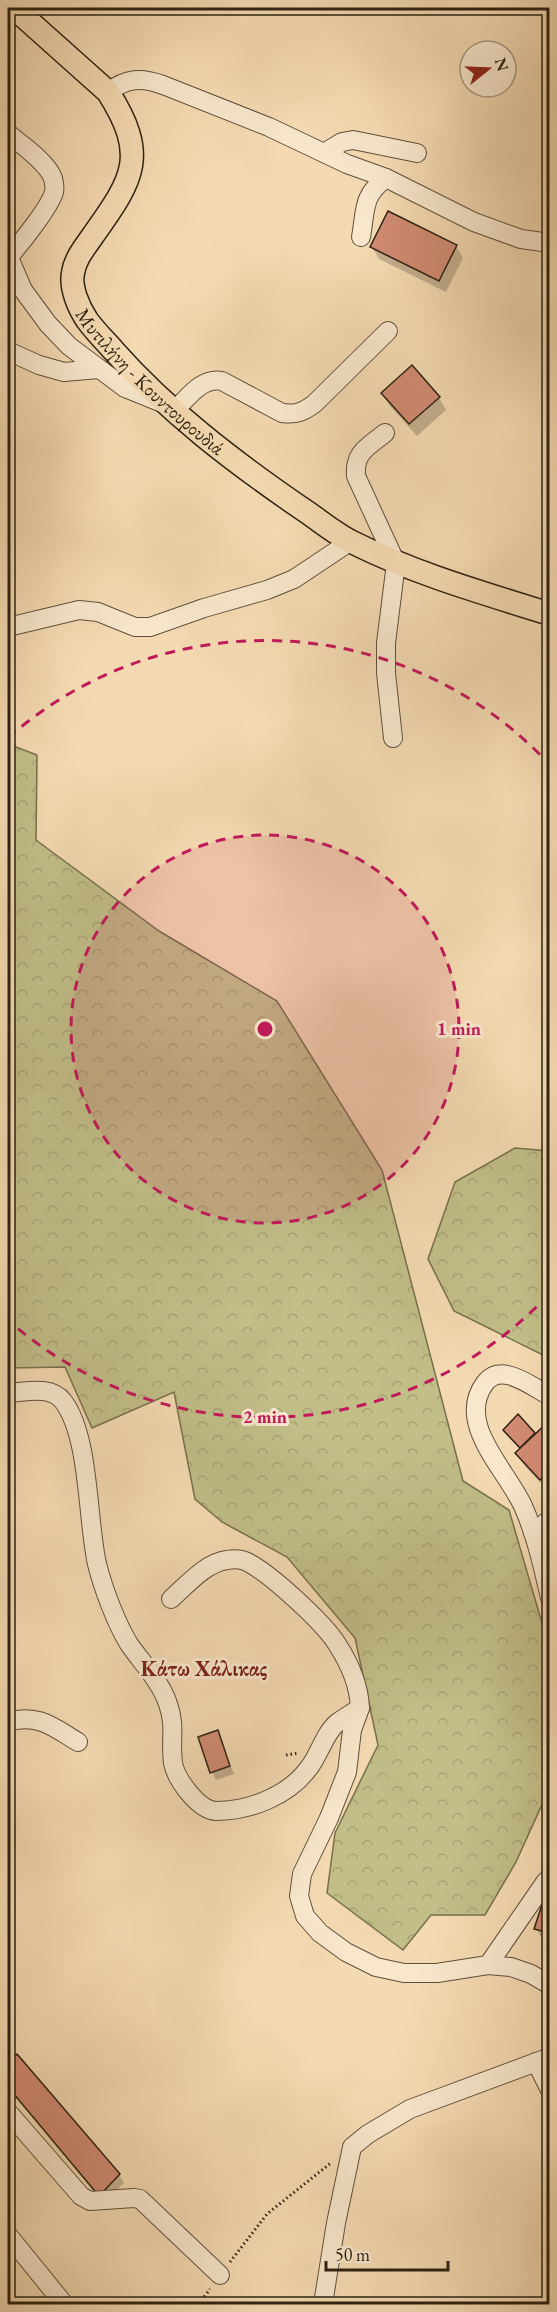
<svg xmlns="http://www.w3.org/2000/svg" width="557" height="2312" font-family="'EB Garamond',serif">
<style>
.forest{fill:url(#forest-crowns);stroke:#77704d;stroke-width:1.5}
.shadow{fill:#0003}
.building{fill:#d18b73;stroke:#2d2212;stroke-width:1.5}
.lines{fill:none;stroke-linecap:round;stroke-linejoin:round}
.minor-casing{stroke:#5f503a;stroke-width:20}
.major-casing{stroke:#2d2212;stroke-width:25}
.path{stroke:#2d2212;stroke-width:3;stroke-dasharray:1.5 3;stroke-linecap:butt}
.minor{stroke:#f8e7cd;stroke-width:18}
.major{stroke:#f4dab2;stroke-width:22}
.ring{fill:none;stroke:#c2185b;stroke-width:3;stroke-dasharray:10 8}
.labels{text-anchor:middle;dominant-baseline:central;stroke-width:6;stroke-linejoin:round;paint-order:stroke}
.street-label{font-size:20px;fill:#2d2212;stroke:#f8e7cd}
.neighbourhood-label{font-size:21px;font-weight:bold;fill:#7a1f14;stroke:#f8e7cd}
.centre{fill:#c2185b;stroke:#f8e7cd;stroke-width:3}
.ring-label{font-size:18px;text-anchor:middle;font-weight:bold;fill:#c2185b;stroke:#f8e7cd;stroke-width:6;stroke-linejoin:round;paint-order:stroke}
</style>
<defs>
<pattern id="forest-crowns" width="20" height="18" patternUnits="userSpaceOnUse" patternTransform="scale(1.5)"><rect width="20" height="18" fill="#c1be88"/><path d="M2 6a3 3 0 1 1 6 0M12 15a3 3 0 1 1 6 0" fill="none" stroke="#a6a374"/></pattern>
</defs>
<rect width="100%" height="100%" fill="#f4dab2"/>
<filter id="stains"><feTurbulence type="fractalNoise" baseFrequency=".00333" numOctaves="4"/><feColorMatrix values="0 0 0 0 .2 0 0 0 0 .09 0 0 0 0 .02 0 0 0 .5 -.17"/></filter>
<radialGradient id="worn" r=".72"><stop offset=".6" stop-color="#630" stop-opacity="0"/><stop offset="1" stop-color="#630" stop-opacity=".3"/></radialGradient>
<g class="forest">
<polygon points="8,744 37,755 36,840 159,931 277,1001 382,1170 463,1481 509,1510 549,1647 549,1789 516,1862 485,1915 431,1915 403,1950 327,1893 335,1833 378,1745 355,1638 287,1557 222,1522 195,1499 174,1392 92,1428 65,1367 8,1368"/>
<polygon points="515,1148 549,1151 549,1358 454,1311 428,1259 455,1182"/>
</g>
<g class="shadow">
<polygon points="456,246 463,258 446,292 379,259 372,247"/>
<polygon points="383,393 439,398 446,410 417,436 390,406"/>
<polygon points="518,1416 535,1436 550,1422 550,1490 548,1491 524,1465 517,1453 520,1450 505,1430"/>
<polygon points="217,1732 234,1774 216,1780 212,1772"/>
<polygon points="550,1885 550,1943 543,1941 536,1928"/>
<polygon points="17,2056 119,2175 124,2183 104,2203 8,2088 8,2065"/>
</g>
<g class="building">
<polygon points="388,211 457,245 439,281 370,247"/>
<polygon points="412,365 440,397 409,424 381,393"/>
<polygon points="518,1414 535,1433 520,1448 503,1430"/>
<polygon points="550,1420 550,1471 540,1480 515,1453"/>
<polygon points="218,1730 230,1766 210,1773 198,1737"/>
<polygon points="550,1880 550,1933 534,1929"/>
<polygon points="17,2054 120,2174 99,2196 8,2087 8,2063"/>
</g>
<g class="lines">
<g class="minor-casing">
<g id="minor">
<path d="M 108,92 C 127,78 141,77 163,85 L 269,127 L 347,164 L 386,178 L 474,222 L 521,239 L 550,243"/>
<path d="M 8,133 C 21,145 42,158 51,174 C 54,179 55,187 54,192 C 50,207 20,244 9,257"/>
<polyline points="324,153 342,142 353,140 417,153"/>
<path d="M 361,237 C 366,209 362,196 386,178"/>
<polyline points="8,255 23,290 48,324 69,346 125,388 162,403"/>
<polyline points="8,351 39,365 64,372 99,369"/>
<path d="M 174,411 C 188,398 201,377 222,381 L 282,413 C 296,415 303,412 314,404 L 388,331"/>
<path d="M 385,433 C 368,447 354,452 356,476 L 396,563 L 386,643 L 386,673 L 393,738"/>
<polyline points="8,627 79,610 98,612 135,627 150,627 204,608 267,590 294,579 351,541"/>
<path d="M 8,1393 C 25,1392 51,1385 63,1401 C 90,1436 87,1519 97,1564 C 103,1588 116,1623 129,1644 C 142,1663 161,1682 168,1704 C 176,1726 170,1741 173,1763 C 176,1779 198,1810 216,1811 C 249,1811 288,1796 308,1769 C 319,1756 324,1734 337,1723 C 344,1718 352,1713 360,1708 L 352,1730 L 347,1772 L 329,1818 L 302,1874 L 299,1896 L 305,1916 L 320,1933 L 346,1952 L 376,1967 L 404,1973 L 437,1973 L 488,1965 L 511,1967 L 531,1974 L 550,1985"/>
<path d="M 550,1396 C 532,1387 501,1361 485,1383 C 455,1423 506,1469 523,1506 C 536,1535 543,1567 550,1598"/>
<polyline points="533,1533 550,1519"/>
<path d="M 171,1599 C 187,1585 205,1563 227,1560 C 233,1559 240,1559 245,1561 C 268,1571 324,1623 337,1644 C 350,1664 359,1685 360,1708"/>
<path d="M 8,1722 C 38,1713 53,1727 78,1742"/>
<polyline points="488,1965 546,1881"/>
<polyline points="536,2062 550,2090"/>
<polyline points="8,2112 81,2196 90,2201 134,2198 140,2199 220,2275"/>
<polyline points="8,2235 64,2304"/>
<polyline points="323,2304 336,2223 352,2147 368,2134 410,2109 550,2057"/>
</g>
</g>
<g class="major-casing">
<g id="major">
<path id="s1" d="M 14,8 L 108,92 C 148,155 134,178 94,234 C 86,246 75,258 73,273 C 70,288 79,308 87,320 C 95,331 105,341 114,351 C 167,411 234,462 301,508 C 318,519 335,534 354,543 C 416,574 483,593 550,614"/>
</g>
</g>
<g class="path">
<polyline points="286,1755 299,1753"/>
<polyline points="230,2262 267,2214 332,2162"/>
<polyline points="199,2304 210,2289"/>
</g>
<use href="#minor" class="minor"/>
<use href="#major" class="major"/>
</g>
<circle cx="265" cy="1029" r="194" fill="#c2185b" fill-opacity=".12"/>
<g class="ring">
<circle cx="265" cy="1029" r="194"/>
<path d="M549 1294A388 388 0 0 1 8 1320M8 738A388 388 0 0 1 549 764"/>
</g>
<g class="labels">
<g class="street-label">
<text stroke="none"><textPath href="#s1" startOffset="466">Μυτιλήνη - Κουντουρουδιά</textPath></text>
</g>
<g class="neighbourhood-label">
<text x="204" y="1668">Κάτω Χάλικας</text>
</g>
</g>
<circle cx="265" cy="1029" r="9" class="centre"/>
<g class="ring-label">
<text x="459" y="1035">1 min</text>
<text x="265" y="1423">2 min</text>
</g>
<rect width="557" height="2312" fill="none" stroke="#f4dab2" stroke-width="30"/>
<rect x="9" y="9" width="539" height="2294" fill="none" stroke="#2d2212" stroke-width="3"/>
<rect x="15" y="15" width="527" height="2282" fill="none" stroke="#2d2212" stroke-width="1.5"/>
<g transform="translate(488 69) rotate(72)"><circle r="28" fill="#f8e7cd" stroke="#a79882" stroke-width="1.5"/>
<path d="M0-4.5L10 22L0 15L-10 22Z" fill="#8f2418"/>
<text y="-9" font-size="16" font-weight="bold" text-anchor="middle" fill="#2d2212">N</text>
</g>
<path d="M326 2261v9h122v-9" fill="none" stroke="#2d2212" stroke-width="3"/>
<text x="335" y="2261" font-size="18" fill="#2d2212" stroke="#f8e7cd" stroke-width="4.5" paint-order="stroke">50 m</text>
<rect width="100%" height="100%" filter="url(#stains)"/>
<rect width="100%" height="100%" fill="url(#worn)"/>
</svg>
